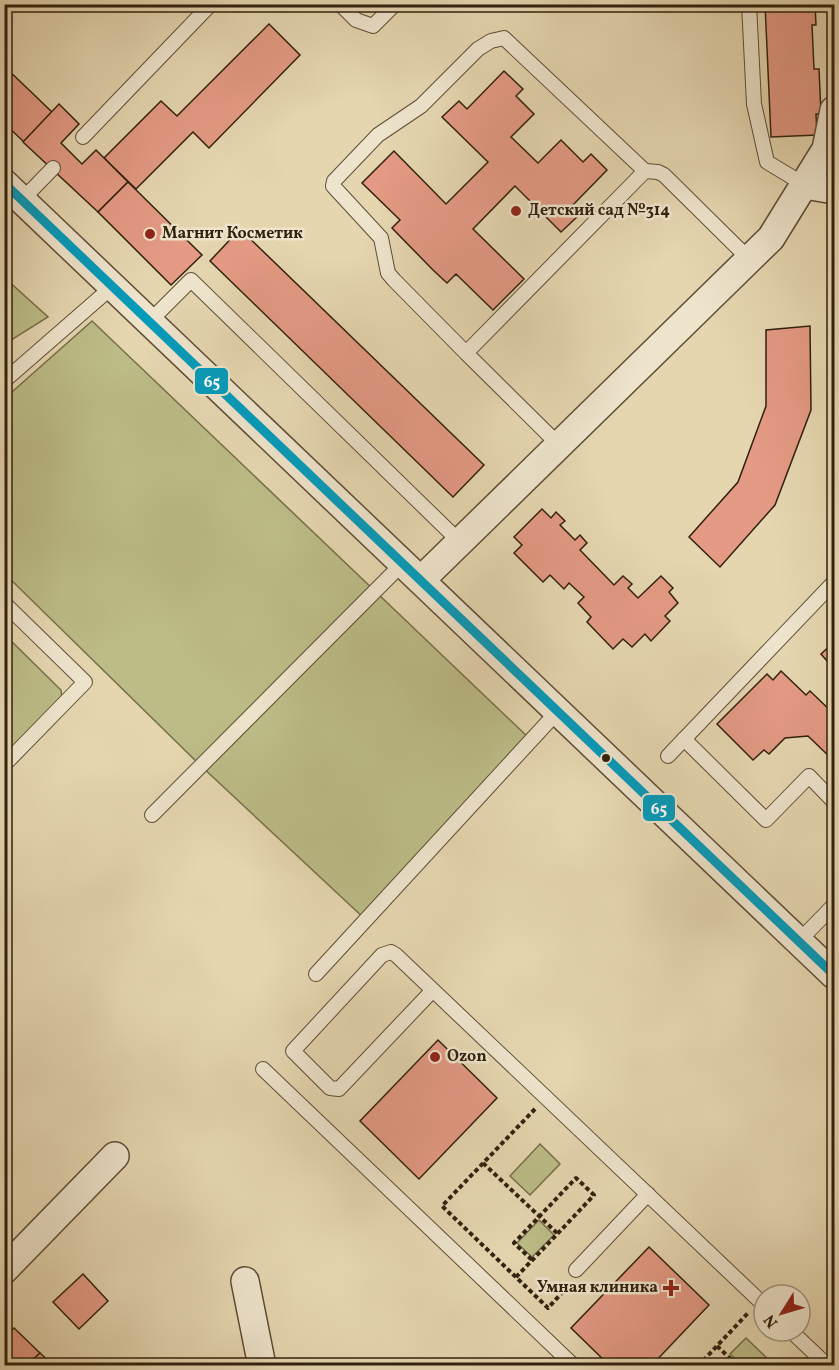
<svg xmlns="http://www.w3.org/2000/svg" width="839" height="1370" font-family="Vollkorn,serif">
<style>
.green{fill:#bcbc86;stroke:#766e4a;stroke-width:1.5}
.building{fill:#e49a84;stroke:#31210e;stroke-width:1.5}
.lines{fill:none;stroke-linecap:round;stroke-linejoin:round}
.lane-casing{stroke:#5e4e36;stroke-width:16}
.street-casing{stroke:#5e4e36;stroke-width:30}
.path{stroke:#31210e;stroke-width:4;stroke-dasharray:4.5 3;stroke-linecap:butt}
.lane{stroke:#eee4cc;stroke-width:14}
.street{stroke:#eee4cc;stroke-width:27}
.bus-1-casing{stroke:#eee4cc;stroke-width:14}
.bus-1{stroke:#059bbb;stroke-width:9}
.poi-dot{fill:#8f2418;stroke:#eee4cc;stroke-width:2}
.bus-dot{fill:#31210e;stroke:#eee4cc;stroke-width:2}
.labels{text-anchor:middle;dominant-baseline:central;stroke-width:5;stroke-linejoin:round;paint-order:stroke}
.poi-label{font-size:16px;font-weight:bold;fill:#31210e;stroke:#eee4cc;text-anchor:start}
.line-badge{stroke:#eee4cc;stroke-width:2}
.badge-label{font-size:16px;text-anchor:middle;font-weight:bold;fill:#fff}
</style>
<rect width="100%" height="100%" fill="#e5d6b0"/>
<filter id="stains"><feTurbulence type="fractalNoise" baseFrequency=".00333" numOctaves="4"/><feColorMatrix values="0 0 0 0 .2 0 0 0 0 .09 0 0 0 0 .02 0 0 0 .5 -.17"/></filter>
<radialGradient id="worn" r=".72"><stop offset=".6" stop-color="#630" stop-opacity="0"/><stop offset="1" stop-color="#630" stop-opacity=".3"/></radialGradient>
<g class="green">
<polygon points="5,278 48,317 5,344"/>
<polygon points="92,321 530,739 366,920 201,766 5,574 4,399"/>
<polygon points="5,635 61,690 62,698 5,759"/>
<polygon points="540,1144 560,1164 530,1195 510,1176"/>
<polygon points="539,1220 554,1235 532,1257 517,1243"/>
<polygon points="746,1338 769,1360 763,1365 742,1365 730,1354"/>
</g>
<g class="building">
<polygon points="765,4 815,4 816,25 812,25 814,69 819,69 821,114 816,114 817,135 771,137"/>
<polygon points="269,24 300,55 209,148 193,132 136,189 104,158 161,101 177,116"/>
<polygon points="4,66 52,112 24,142 4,123"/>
<polygon points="504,71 523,89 516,96 534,114 511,137 538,163 561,140 583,162 591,154 607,170 570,208 578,216 561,232 515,186 473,229 524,279 493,310 456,274 447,283 433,270 392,228 400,220 362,183 394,151 446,204 488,162 442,117 459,101 467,109"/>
<polygon points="59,104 79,124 61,143 82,164 96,150 128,182 98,212 23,142"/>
<polygon points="128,182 202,255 171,285 98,212"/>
<polygon points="240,229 484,465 453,497 210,261"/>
<polygon points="810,326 811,410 775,505 720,567 689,537 738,482 766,406 766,330"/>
<polygon points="542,509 551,518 556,512 565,521 560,525 575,540 580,535 587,543 580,550 614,585 623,576 632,584 628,588 638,598 661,576 673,588 669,592 678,603 665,616 670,621 651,641 645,634 632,647 623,639 613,649 587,622 591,617 578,603 584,597 569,583 564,589 550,575 543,582 514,553 522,545 514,537"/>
<polygon points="834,642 834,669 821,654"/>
<polygon points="781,671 806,695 810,691 834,714 834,761 808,736 785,738 769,754 764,750 753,760 717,724 767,674 773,680"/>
<polygon points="438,1040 497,1098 419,1179 360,1121"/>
<polygon points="649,1247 709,1305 651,1366 610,1366 571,1328"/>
<polygon points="83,1274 108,1301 79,1329 53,1302"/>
<polygon points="14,1328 40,1353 27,1366 4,1366 4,1338"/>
<polygon points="40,1353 54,1366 31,1366 29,1363"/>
</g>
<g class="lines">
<g class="lane-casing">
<g id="lane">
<polyline points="340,4 356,20 373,26 395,4"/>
<polyline points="749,4 754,104 767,162 805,185"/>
<polyline points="83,137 211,4"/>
<polyline points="645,171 658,172 664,175 749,259"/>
<polyline points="22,200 53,168"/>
<polyline points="149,322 191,280 460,542"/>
<polyline points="466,353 394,280 388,273 381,238 333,186 334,181 378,135 421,106 478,49 491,41 504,38 645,171 466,353 559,445"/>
<polyline points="4,381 112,287"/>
<polyline points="4,603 85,682 4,765"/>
<polyline points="684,739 766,820 809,776 834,802"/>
<polyline points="668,756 834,582"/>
<polyline points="152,815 404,562"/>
<polyline points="799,941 834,905"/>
<polyline points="316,974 559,710"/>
<polyline points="433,990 339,1089 330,1088 293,1051 382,955 391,952 396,955 764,1305"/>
<polyline points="263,1069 574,1366"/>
<polyline points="576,1270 648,1194"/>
<polyline points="791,1331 828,1366"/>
</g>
</g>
<g class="street-casing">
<g id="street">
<polyline points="4,183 834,975"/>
<polyline points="805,185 834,190"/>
<polyline points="422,579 771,238 826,149 834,110"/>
<polyline points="4,1270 115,1156"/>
<polyline points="245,1281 262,1366"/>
</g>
</g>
<g class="path">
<polyline points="535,1109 442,1206 548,1308 570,1284"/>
<polyline points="483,1163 558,1234"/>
<path d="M 516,1277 C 542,1250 568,1223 594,1195 L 576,1178 L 514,1243 L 532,1260"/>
<polyline points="717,1346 738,1366"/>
<polyline points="698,1366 749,1312"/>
</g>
<use href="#lane" class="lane"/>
<use href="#street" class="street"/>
<g class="bus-1-casing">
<polyline id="bus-1" points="4,183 834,975"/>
</g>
<use href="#bus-1" class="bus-1"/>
</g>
<g class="poi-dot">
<circle cx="516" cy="211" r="6"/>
<circle cx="150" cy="234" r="6"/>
<circle cx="435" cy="1057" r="6"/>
<path d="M668 1279h6v6h6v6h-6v6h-6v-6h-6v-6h6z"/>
</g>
<circle class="bus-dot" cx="606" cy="758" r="5"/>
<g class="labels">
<g class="poi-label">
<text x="528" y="211">Детский сад №314</text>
<text x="162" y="234">Магнит Косметик</text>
<text x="447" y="1057">Ozon</text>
<text x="658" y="1288" text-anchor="end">Умная клиника</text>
</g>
</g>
<g class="line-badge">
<rect x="194" y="367" width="35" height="28" rx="6" fill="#059bbb"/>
<rect x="642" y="794" width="34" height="28" rx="6" fill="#059bbb"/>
</g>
<g class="badge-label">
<text x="212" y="387">65</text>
<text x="659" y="814">65</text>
</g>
<rect width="839" height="1370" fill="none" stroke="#e5d6b0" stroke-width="24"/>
<rect x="6" y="6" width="827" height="1358" fill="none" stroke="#31210e" stroke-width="3"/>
<rect x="12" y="12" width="815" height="1346" fill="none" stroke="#31210e" stroke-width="1.5"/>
<g transform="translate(782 1313) rotate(233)"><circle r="28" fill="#eee4cc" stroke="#a29680" stroke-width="1.5"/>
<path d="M0-4.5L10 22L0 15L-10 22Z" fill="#8f2418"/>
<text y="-9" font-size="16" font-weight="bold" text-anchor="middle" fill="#31210e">N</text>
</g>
<rect width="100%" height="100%" filter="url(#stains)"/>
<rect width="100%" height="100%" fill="url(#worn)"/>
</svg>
